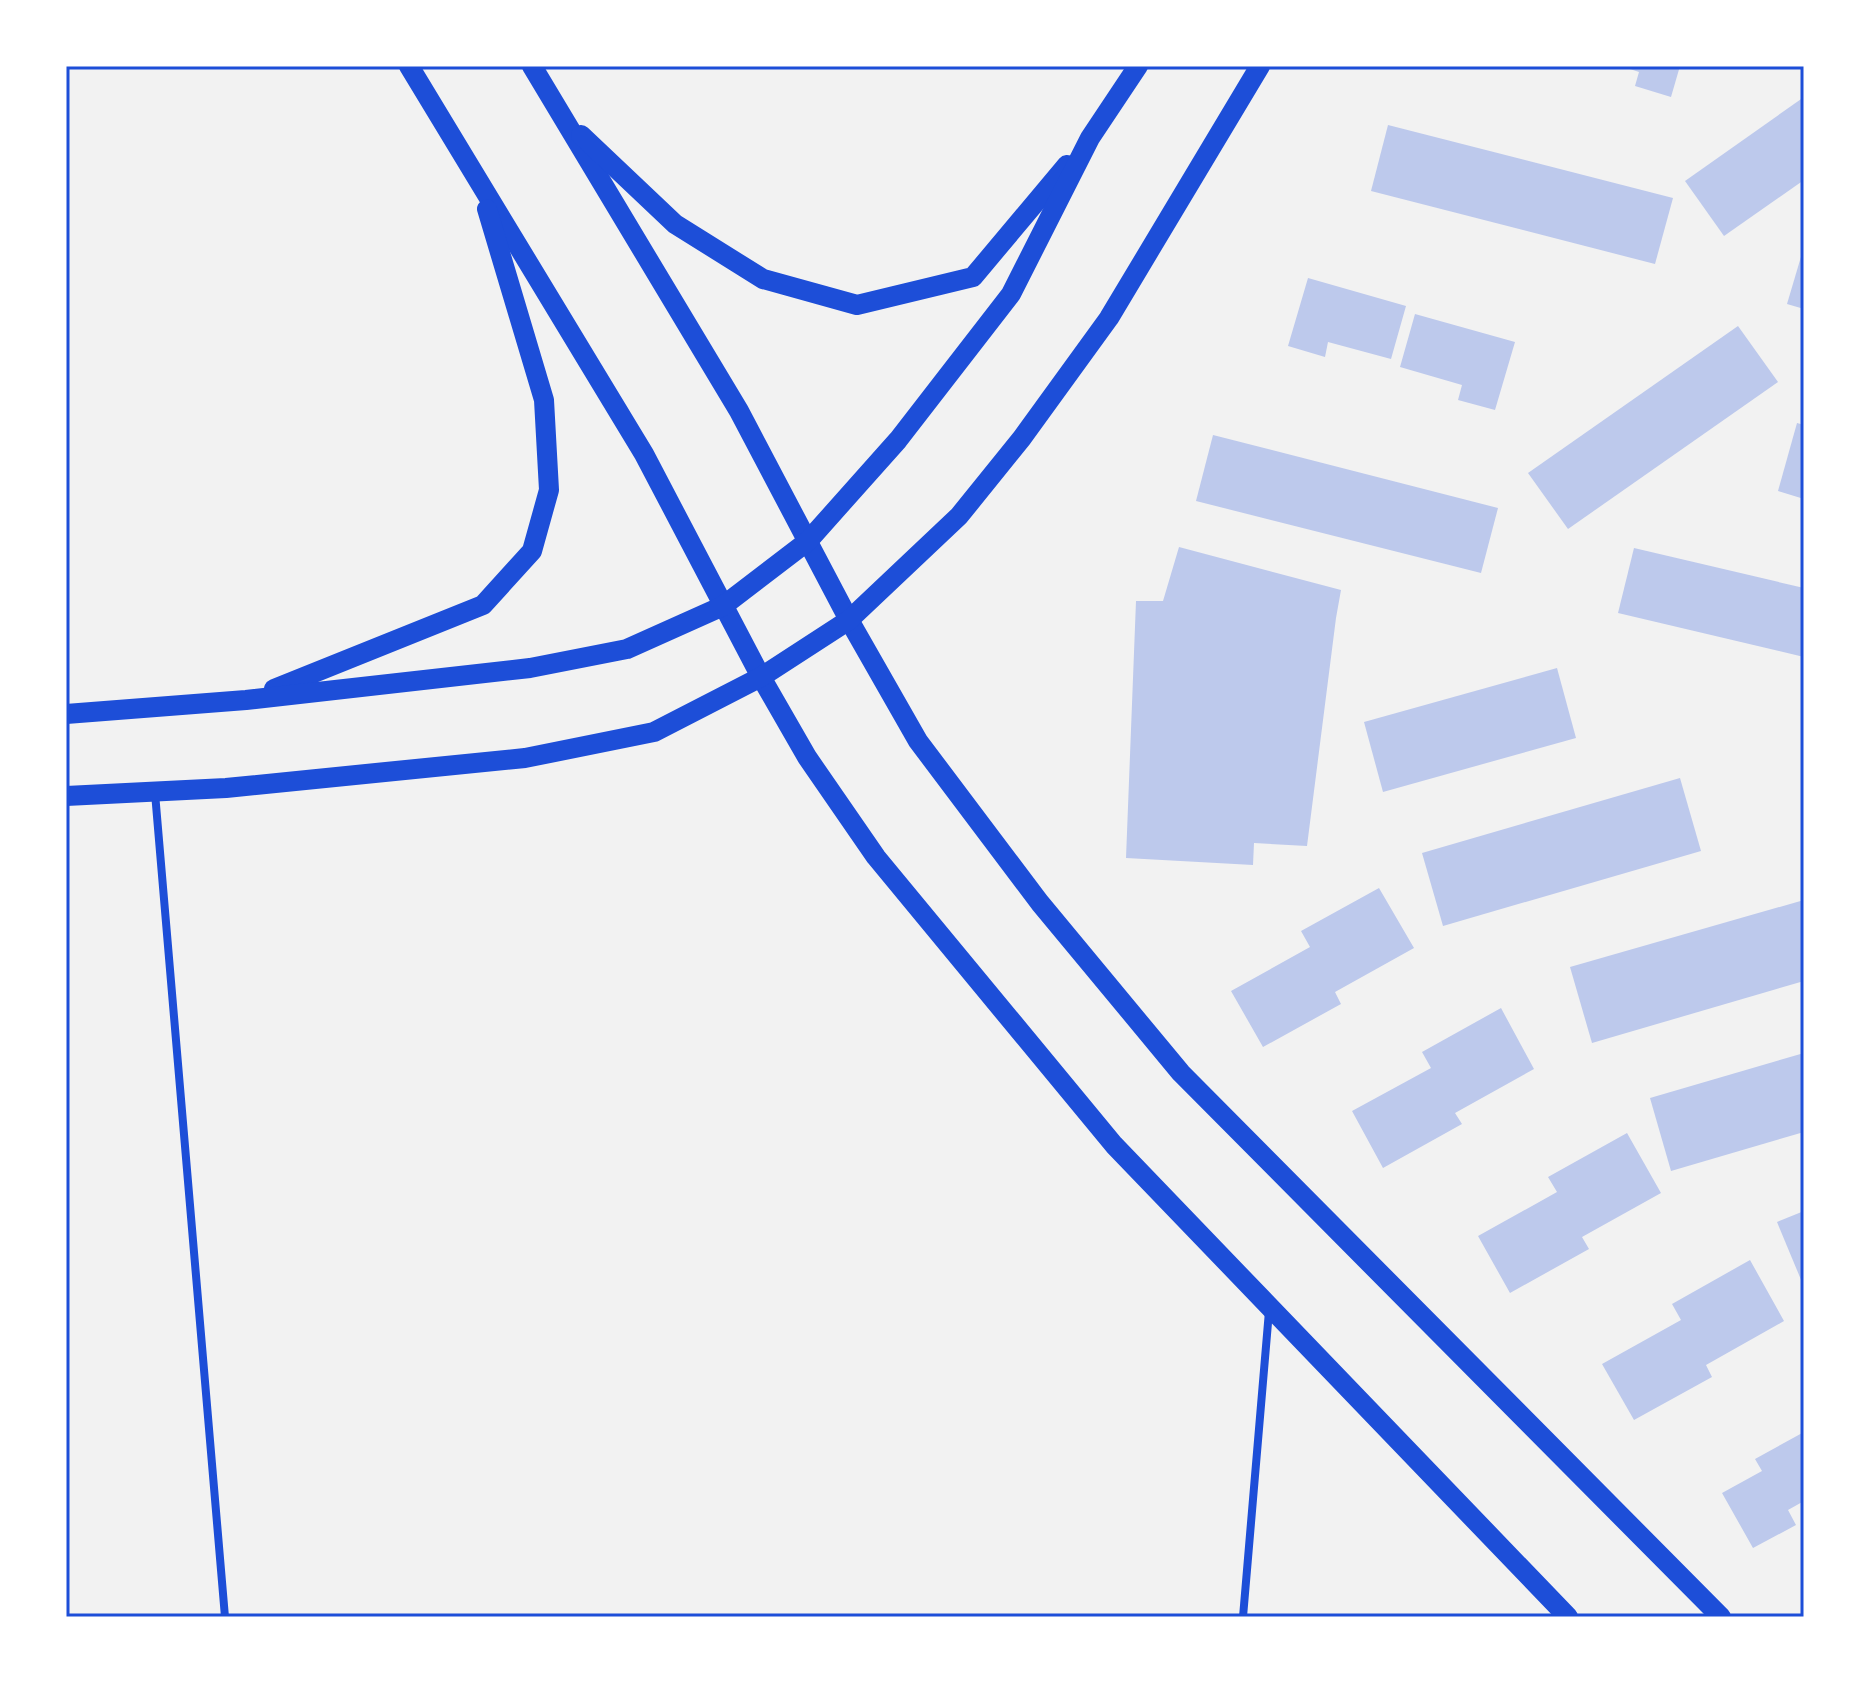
<svg xmlns="http://www.w3.org/2000/svg" width="1870" height="1683" font-family="'Open Sans',sans-serif">
<style>
.building{fill:#bdc9ec}
.lines{fill:none;stroke-linecap:round;stroke-linejoin:round}
.minor{stroke:#1d4ed8;stroke-width:8}
.primary{stroke:#1d4ed8;stroke-width:20}
.neatline{fill:none;stroke:#1d4ed8;stroke-width:3}
</style>
<rect width="100%" height="100%" fill="#f2f2f2"/>
<g class="building">
<polygon points="1621,66 1680,66 1671,97 1635,86 1639,72"/>
<polygon points="1804,97 1804,180 1724,236 1685,181"/>
<polygon points="1388,125 1673,198 1655,264 1371,191"/>
<polygon points="1803,250 1804,250 1804,309 1787,304"/>
<polygon points="1308,278 1406,306 1391,359 1328,342 1325,357 1288,346"/>
<polygon points="1415,314 1515,342 1495,410 1458,400 1462,385 1400,367"/>
<polygon points="1738,326 1778,382 1568,529 1528,473"/>
<polygon points="1797,423 1804,425 1804,499 1778,491"/>
<polygon points="1213,435 1498,508 1481,573 1196,501"/>
<polygon points="1179,547 1341,590 1336,618 1307,846 1254,843 1253,865 1126,858 1136,601 1163,601"/>
<polygon points="1634,548 1804,588 1804,657 1618,613"/>
<polygon points="1557,668 1576,738 1383,792 1364,722"/>
<polygon points="1680,778 1701,851 1443,926 1422,853"/>
<polygon points="1379,888 1414,948 1335,992 1341,1004 1263,1047 1231,991 1310,947 1301,931"/>
<polygon points="1804,900 1804,981 1592,1043 1570,967"/>
<polygon points="1501,1008 1534,1069 1455,1113 1462,1124 1383,1168 1352,1111 1431,1068 1422,1052"/>
<polygon points="1804,1053 1804,1132 1671,1171 1650,1098"/>
<polygon points="1627,1133 1661,1193 1582,1237 1589,1249 1510,1293 1478,1236 1557,1192 1548,1177"/>
<polygon points="1804,1211 1804,1287 1777,1222"/>
<polygon points="1750,1260 1784,1321 1706,1365 1712,1377 1634,1420 1602,1364 1681,1320 1672,1304"/>
<polygon points="1804,1432 1804,1501 1788,1510 1796,1525 1753,1548 1722,1493 1762,1471 1755,1459"/>
</g>
<g class="lines">
<g class="minor">
<polyline points="155,793 225,1617"/>
<polyline points="1243,1617 1269,1311"/>
</g>
<g class="primary">
<polyline points="409,66 644,454 761,677 807,757 876,857 1114,1145 1568,1617"/>
<polyline points="532,66 739,411 849,620 918,741 1040,903 1181,1073 1721,1617"/>
<polyline points="581,135 675,224 763,279 857,305 973,277 1067,165"/>
<polyline points="274,689 483,605 532,551 549,490 544,400 487,209"/>
<polyline points="66,714 246,700 530,668 627,649 723,606 808,541 898,440 1011,294 1090,138 1138,66"/>
<polyline points="66,796 226,788 525,758 654,732 761,677 849,620 959,516 1022,438 1109,318 1260,66"/>
</g>
</g>
<rect width="1870" height="1683" fill="none" stroke="#ffffff" stroke-width="136"/>
<rect x="68" y="68" width="1734" height="1547" class="neatline"/>
</svg>
